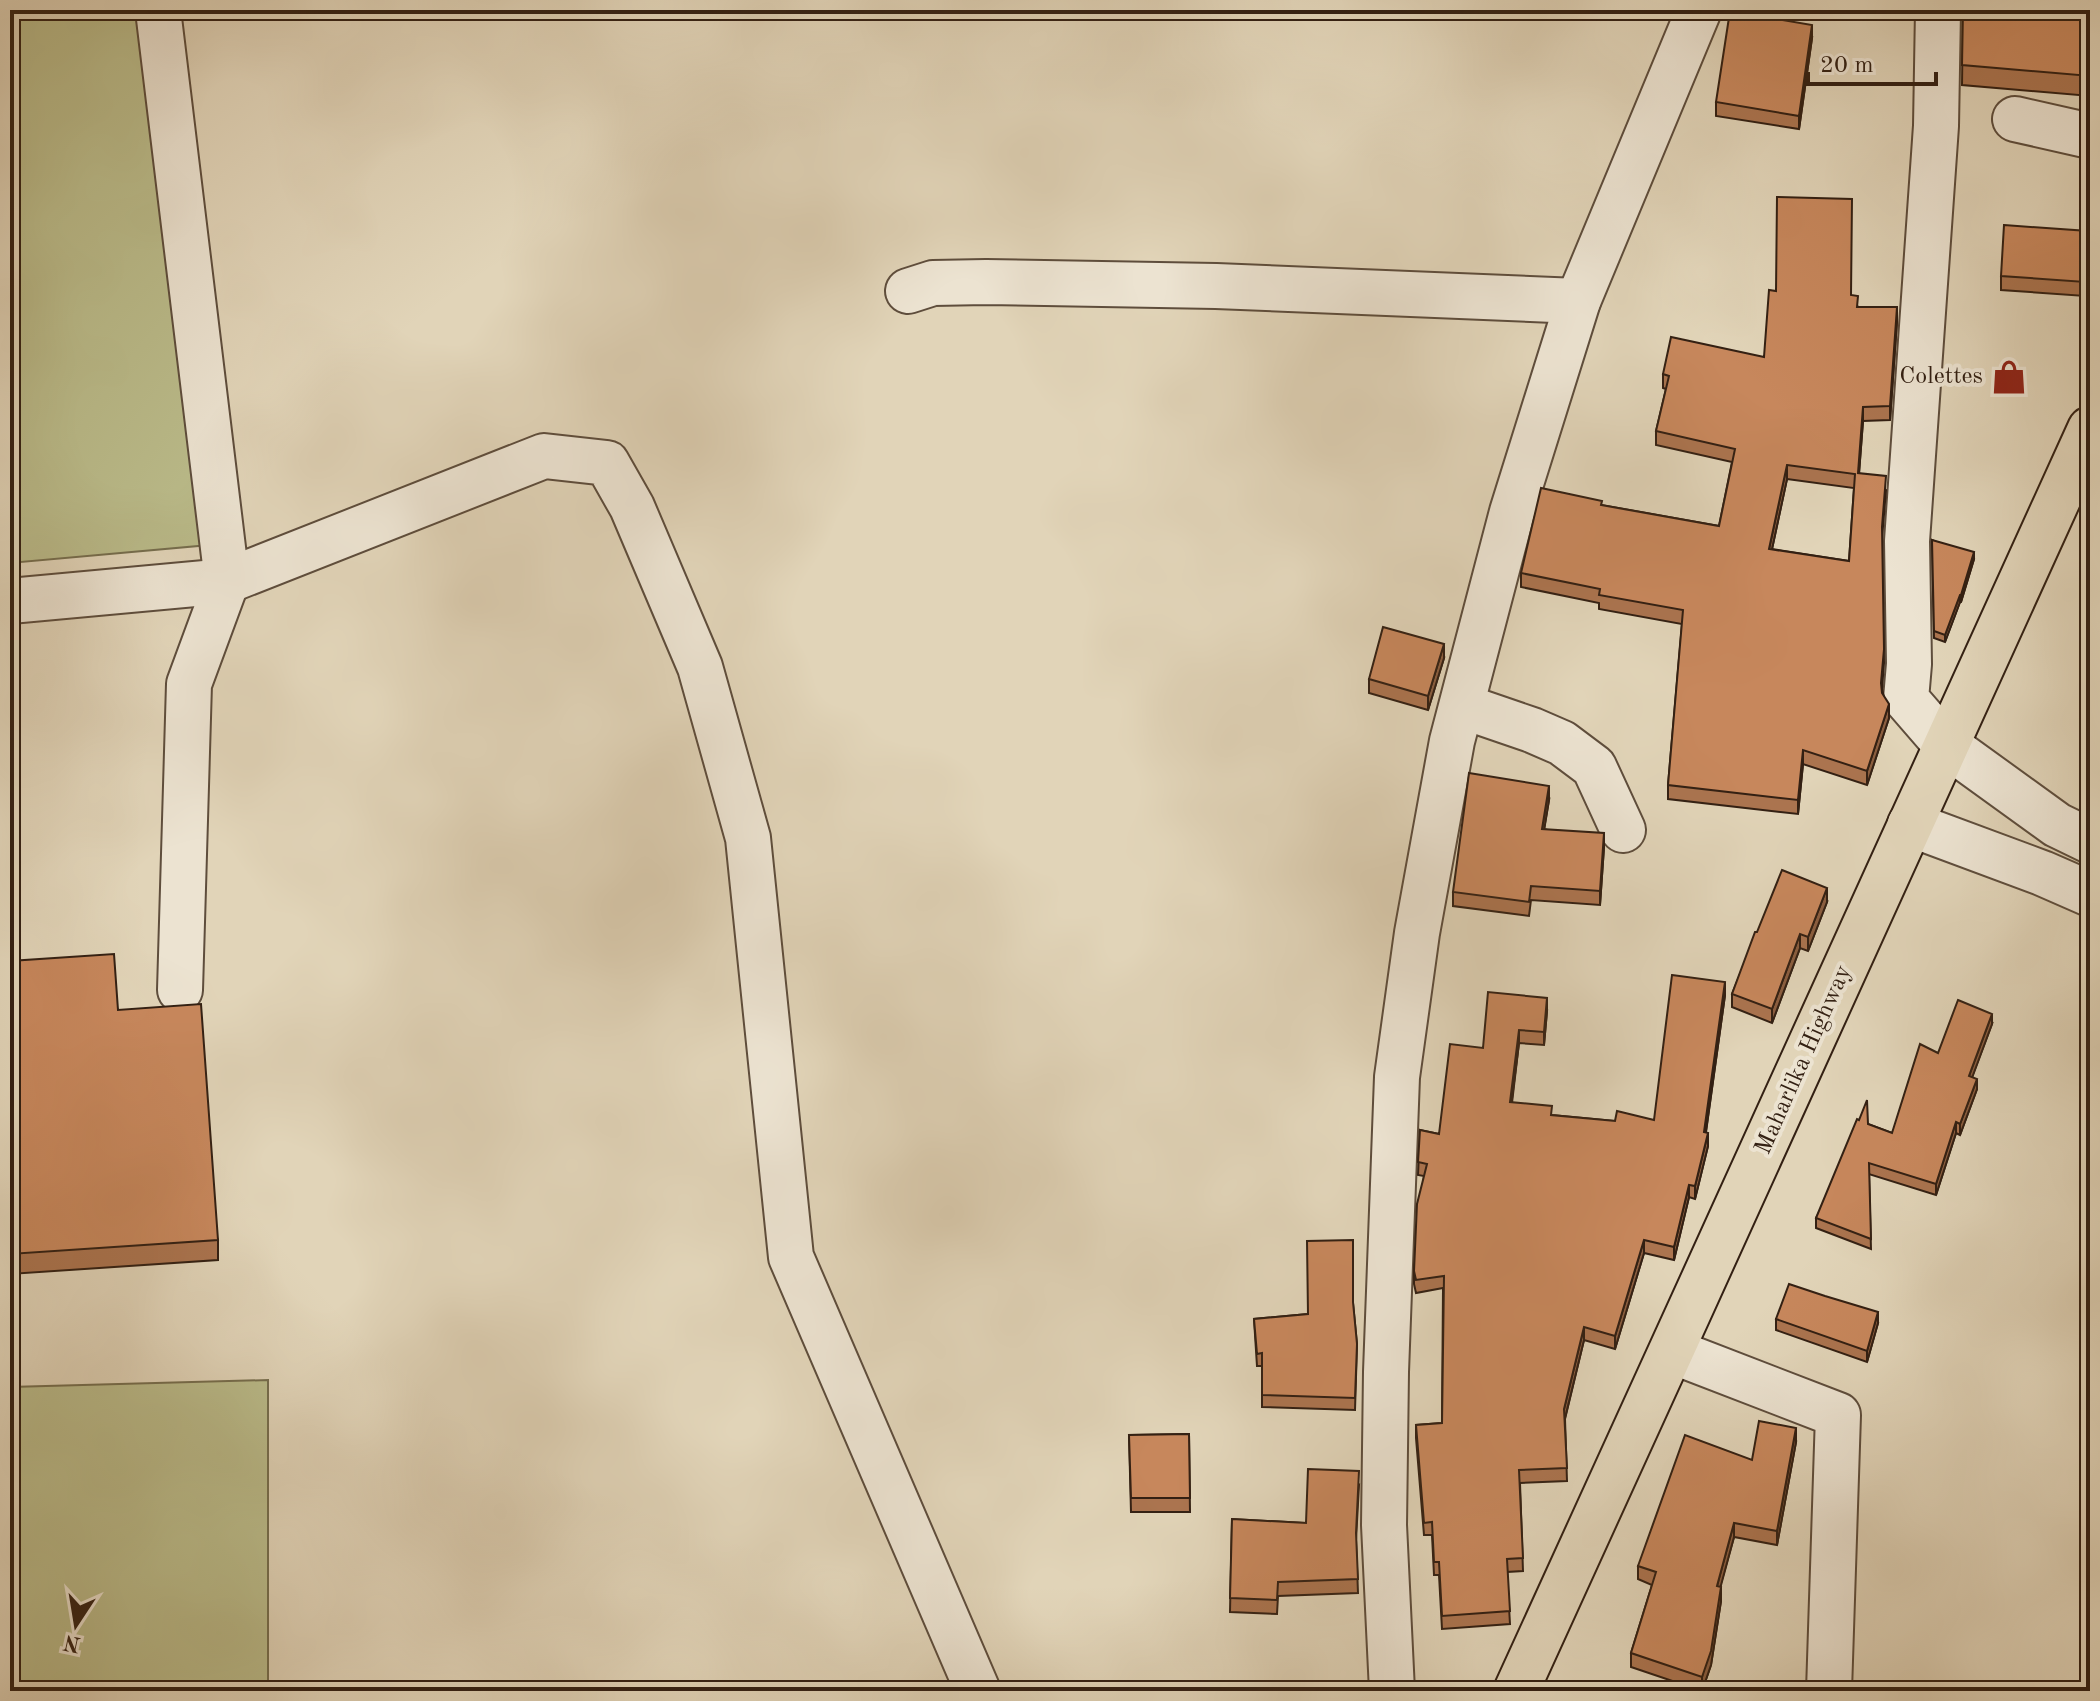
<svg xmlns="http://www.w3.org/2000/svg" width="2100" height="1701" font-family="'Old Standard TT',serif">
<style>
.grass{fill:#babb8a;stroke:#766e4e;stroke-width:2}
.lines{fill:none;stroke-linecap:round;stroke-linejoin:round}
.minor-casing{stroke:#5e4d3c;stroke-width:48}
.highway-casing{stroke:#332013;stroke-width:48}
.minor{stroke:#ece3d1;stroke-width:44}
.highway{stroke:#e1d4b8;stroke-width:44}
.wall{fill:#ab744f;stroke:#332013;stroke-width:2;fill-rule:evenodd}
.shaded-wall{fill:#8b5e40;stroke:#332013;stroke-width:2}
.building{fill:#c7875c;stroke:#332013;stroke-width:2;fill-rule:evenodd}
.labels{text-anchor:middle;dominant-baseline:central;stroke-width:8;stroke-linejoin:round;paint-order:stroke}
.poi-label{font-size:24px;fill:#332013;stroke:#ece3d1;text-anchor:end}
.street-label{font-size:24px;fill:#332013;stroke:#ece3d1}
</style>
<rect width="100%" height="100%" fill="#e1d4b8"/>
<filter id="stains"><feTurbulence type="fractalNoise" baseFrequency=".0025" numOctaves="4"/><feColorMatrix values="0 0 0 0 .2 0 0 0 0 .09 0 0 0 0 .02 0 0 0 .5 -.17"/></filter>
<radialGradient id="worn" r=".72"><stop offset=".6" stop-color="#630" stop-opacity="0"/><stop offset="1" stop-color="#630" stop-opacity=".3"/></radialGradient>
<g class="grass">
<polygon points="10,10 156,10 220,544 10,563"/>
<polygon points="268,1380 268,1691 10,1691 10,1387"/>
</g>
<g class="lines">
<g class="minor-casing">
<g id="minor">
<polyline points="158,10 227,581 189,684 180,990"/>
<polyline points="1938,10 1936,126 1907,541 1909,664 1906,699 1945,744 2057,825 2090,841"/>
<polyline points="2015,119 2090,136"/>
<polyline points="908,291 933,283 986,282 1216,286 1578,301"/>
<polyline points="10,601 227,581 544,456 607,463 632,507 700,667 748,838 791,1257 978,1691"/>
<polyline points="1462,706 1532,730 1562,743 1594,767 1623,830"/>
<polyline points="1910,824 2042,873 2090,894"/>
<polyline points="1672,1351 1838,1415 1829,1691"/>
<polyline points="1392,1691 1384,1525 1386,1372 1397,1077 1417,933 1452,741 1512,512 1578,301 1699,10"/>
</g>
</g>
<g class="highway-casing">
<path id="highway" d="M 1516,1691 C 1709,1271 1897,848 2090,429"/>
</g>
<use href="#minor" class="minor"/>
<use href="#highway" class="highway"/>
</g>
<g class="wall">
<polygon points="1963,10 2090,16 2090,96 1962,85"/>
<polygon points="1812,38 1799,129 1716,116 1716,102"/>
<polygon points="2088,245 2085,296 2001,290 2001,276"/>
<path d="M 1851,295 L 1858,307 L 1897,321 L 1890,420 L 1863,421 L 1859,473 L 1886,490 L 1882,539 L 1884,663 L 1882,689 L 1889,718 L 1867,785 L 1803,764 L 1798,814 L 1668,799 L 1668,785 L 1682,624 L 1599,609 L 1599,603 L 1521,587 L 1521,573 L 1602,505 L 1719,526 L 1732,462 L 1656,445 L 1656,431 L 1666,389 L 1663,388 L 1663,374 L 1764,357 ZM 1787,479 L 1854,488 L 1849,561 L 1772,549 Z"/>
<polygon points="1932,540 1974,559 1961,602 1960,602 1945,642 1934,638"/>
<polygon points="1444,658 1428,710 1369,693 1369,679"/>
<polygon points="1549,800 1544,829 1604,847 1600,905 1531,900 1529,916 1453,906 1453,892"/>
<polygon points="1827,902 1808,951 1800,948 1772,1023 1732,1007 1732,994 1757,932"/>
<polygon points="10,961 118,1010 218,1240 218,1260 10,1274"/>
<polygon points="1725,995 1706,1132 1708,1146 1695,1199 1689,1197 1674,1260 1644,1253 1615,1349 1584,1340 1565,1419 1567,1481 1520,1483 1523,1571 1507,1572 1510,1624 1442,1629 1439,1575 1434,1575 1432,1535 1424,1535 1416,1438 1416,1425 1442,1423 1443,1288 1416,1293 1414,1284 1414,1271 1424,1176 1418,1175 1420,1130 1439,1134 1483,1048 1547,1011 1544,1045 1519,1043 1512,1103 1552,1115 1615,1121 1654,1120"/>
<polygon points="1992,1024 1972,1077 1977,1089 1960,1135 1956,1133 1936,1195 1869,1174 1871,1249 1816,1228 1816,1218 1868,1124 1892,1133 1938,1053"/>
<polygon points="1353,1303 1357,1344 1355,1410 1262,1407 1262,1366 1257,1366 1254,1319 1308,1314"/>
<polygon points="1776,1319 1878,1323 1867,1362 1776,1330"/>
<polygon points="1189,1434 1190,1512 1131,1512 1129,1435"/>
<polygon points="1796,1442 1777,1545 1734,1537 1720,1587 1721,1601 1711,1665 1702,1691 1631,1667 1631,1653 1652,1585 1638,1579 1638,1566 1752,1460"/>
<polygon points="1359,1485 1356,1540 1358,1593 1278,1596 1277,1614 1230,1612 1232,1519 1306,1523"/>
</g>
<g class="shaded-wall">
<polygon points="1812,25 1812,38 1799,129 1799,116"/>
<polygon points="1897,307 1897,321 1890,420 1890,406"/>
<polygon points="1863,407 1863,421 1858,487 1858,473"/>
<polygon points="1787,465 1787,479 1769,563 1769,549"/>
<polygon points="1974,552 1974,559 1961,602 1961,595"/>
<polygon points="1960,595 1960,602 1945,642 1945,635"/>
<polygon points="1444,644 1444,658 1428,710 1428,696"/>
<polygon points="1889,704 1889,718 1867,785 1867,771"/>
<polygon points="1803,750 1803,764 1798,814 1798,800"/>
<polygon points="1549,786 1549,800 1542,843 1542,829"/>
<polygon points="1604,833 1604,847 1600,905 1600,891"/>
<polygon points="1827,888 1827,902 1808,951 1808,937"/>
<polygon points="1800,934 1800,948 1772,1023 1772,1009"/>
<polygon points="1725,982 1725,995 1704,1145 1704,1132"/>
<polygon points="1547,998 1547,1011 1544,1045 1544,1032"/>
<polygon points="1992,1014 1992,1024 1969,1086 1969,1076"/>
<polygon points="1519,1030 1519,1043 1510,1115 1510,1102"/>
<polygon points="1977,1079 1977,1089 1960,1135 1960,1124"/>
<polygon points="1956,1122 1956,1133 1936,1195 1936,1184"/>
<polygon points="1708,1133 1708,1146 1695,1199 1695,1186"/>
<polygon points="1689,1185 1689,1197 1674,1260 1674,1247"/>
<polygon points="1644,1240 1644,1253 1615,1349 1615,1336"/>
<polygon points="1878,1312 1878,1323 1867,1362 1867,1351"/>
<polygon points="1584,1327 1584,1340 1564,1422 1564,1409"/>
<polygon points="1796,1428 1796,1442 1777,1545 1777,1531"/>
<polygon points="1734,1523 1734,1537 1717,1600 1717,1586"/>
<polygon points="1721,1587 1721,1601 1711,1665 1702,1691 1702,1677"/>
</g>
<g class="building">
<polygon points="1963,10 2027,10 2090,16 2090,76 1962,65"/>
<polygon points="1730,11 1812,25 1799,116 1716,102"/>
<path d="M 1777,197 L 1852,199 L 1851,295 L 1858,296 L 1857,307 L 1897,307 L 1890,406 L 1863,407 L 1858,473 L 1886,476 L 1882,527 L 1884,649 L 1881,683 L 1882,693 L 1889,704 L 1867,771 L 1803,750 L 1798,800 L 1668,785 L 1683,610 L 1599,595 L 1600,589 L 1521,573 L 1541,488 L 1602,501 L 1601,505 L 1719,526 L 1735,449 L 1656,431 L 1669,376 L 1663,374 L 1671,337 L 1764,357 L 1769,290 L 1776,291 ZM 1787,465 L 1855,474 L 1849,561 L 1769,549 Z"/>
<polygon points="2004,225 2088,231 2085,282 2001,276"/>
<polygon points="1932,540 1974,552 1961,595 1960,595 1945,635 1934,631"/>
<polygon points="1383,627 1444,644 1428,696 1369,679"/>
<polygon points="1469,773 1549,786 1542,829 1604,833 1600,891 1531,886 1529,902 1453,892"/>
<polygon points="1782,870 1827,888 1808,937 1800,934 1772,1009 1732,994 1755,932 1757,932"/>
<polygon points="114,954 118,1010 201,1004 218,1240 10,1254 10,961"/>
<polygon points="1672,975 1725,982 1704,1132 1708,1133 1695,1186 1689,1185 1674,1247 1644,1240 1615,1336 1584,1327 1564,1409 1567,1468 1519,1470 1523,1558 1507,1559 1510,1611 1442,1616 1439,1562 1434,1562 1432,1522 1424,1523 1416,1425 1442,1423 1444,1276 1416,1280 1414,1271 1417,1204 1427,1164 1418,1162 1420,1130 1439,1134 1450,1044 1483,1048 1488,992 1547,998 1544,1032 1519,1030 1510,1102 1552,1106 1551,1115 1615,1121 1617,1111 1654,1120"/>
<polygon points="1958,1000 1992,1014 1969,1076 1977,1079 1960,1124 1956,1122 1936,1184 1869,1163 1871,1239 1816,1218 1857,1119 1859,1120 1867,1100 1868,1124 1892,1133 1920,1044 1938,1053"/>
<polygon points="1353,1240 1353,1302 1357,1344 1355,1398 1262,1395 1262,1353 1257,1354 1254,1319 1308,1314 1307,1241"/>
<polygon points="1789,1284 1825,1296 1878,1312 1867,1351 1776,1319"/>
<polygon points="1759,1421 1796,1428 1777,1531 1734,1523 1717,1586 1721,1587 1711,1651 1702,1677 1631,1653 1656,1572 1638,1566 1685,1435 1752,1460"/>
<polygon points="1189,1434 1190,1498 1131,1498 1129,1435"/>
<polygon points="1308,1469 1359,1471 1356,1533 1358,1579 1278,1582 1277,1600 1230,1598 1232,1519 1306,1523"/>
</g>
<defs>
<g id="shop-bare" transform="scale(2.76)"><path d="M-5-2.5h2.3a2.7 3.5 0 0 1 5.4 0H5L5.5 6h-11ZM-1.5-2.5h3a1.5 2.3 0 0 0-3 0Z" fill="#8f2418" stroke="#ece3d1" stroke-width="2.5" paint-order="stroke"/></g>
</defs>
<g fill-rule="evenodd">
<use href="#shop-bare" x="2009" y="377"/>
</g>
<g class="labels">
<g class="poi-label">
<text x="1983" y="377">Colettes</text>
</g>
<g class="street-label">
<text transform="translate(1804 1060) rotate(-66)">Maharlika Highway</text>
</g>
</g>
<rect width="2100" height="1701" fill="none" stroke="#e1d4b8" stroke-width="40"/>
<rect x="12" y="12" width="2076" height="1677" fill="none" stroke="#332013" stroke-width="4"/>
<rect x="20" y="20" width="2060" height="1661" fill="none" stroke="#332013" stroke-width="2"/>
<g transform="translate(76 1625) rotate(192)" stroke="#ece3d1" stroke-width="6" paint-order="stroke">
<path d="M0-6L14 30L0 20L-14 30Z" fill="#332013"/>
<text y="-12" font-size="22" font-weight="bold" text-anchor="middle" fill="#332013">N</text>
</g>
<path d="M1808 72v12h128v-12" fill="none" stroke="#332013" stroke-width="4"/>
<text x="1820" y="72" font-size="24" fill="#332013" stroke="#ece3d1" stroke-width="6" paint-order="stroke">20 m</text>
<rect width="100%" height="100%" filter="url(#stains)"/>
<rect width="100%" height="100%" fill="url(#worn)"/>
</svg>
